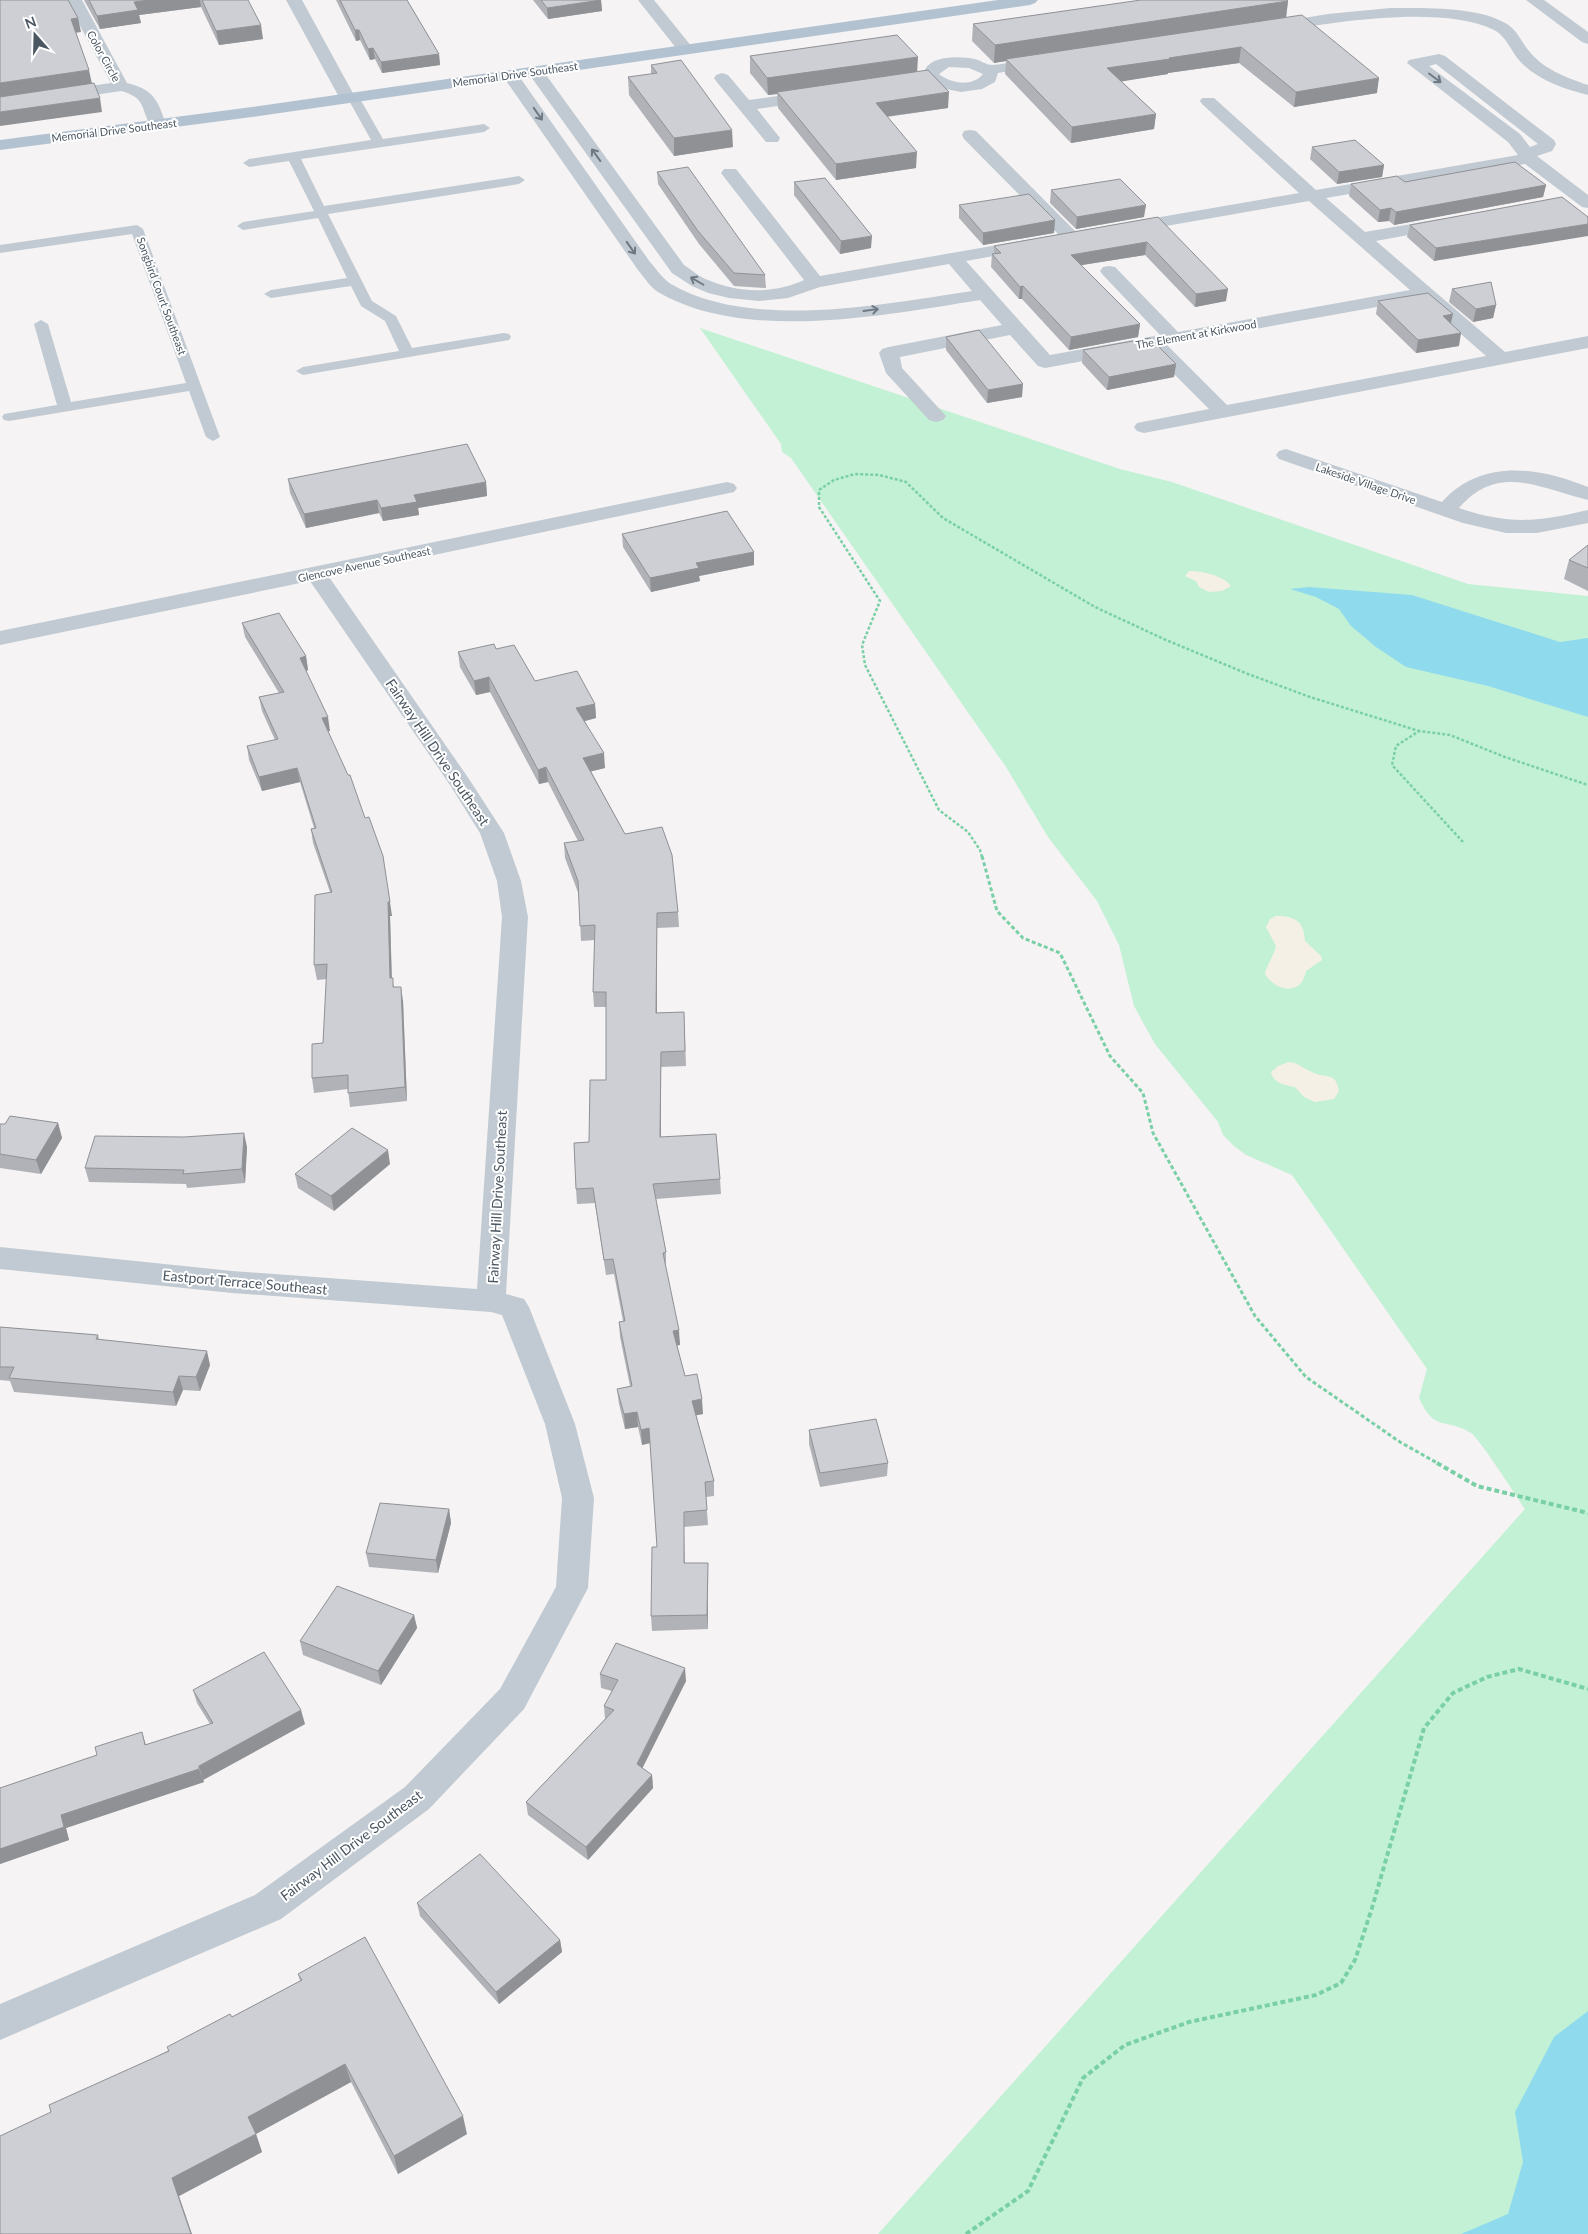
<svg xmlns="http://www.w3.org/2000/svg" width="1588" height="2234" font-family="Lato,sans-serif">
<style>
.green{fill:#c3f1d5}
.sand{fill:#f5f0e5}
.water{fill:#90daee}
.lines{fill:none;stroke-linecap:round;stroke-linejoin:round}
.path-far2{stroke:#7ad0a6;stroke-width:2.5;stroke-dasharray:3 2;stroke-linecap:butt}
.path-far1{stroke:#7ad0a6;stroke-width:3;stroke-dasharray:4 2.5;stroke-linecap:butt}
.path{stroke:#7ad0a6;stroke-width:4;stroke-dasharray:5 3;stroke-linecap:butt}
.service{fill:#c1cad2;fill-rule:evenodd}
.minor{fill:#c1cad2;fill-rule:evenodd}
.primary{fill:#b3c2d1;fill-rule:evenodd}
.wall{fill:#b0b2b7}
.shaded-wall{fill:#909195}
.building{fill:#cdcfd5;stroke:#909195}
.oneway{stroke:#6e7983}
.labels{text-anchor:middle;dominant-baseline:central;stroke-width:4;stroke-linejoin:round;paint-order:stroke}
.far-street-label{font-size:11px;fill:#4a5661;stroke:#fff}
.street-label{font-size:14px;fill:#4a5661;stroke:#fff}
</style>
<rect width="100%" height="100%" fill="#f5f3f3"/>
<path class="green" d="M 700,328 L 1120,469 L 1172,482 L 1468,584 L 1588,596 L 1588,2234 L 878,2234 L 1525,1509 C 1517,1497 1479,1438 1471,1433 C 1445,1417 1435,1433 1419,1398 L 1427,1369 L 1292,1175 L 1246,1155 L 1234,1146 L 1223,1135 L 1218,1122 L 1155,1044 L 1134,1006 L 1119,945 L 1097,901 L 1048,837 L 1006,767 L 791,458 L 782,452 L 781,444 Z"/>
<g class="sand">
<path d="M 1189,571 C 1199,570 1225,576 1231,586 L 1222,591 L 1209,592 L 1199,587 L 1196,581 L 1185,576 Z"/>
<path d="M 1276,916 C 1295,916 1304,921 1305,941 L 1321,956 L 1322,960 L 1306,971 C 1302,996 1276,992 1265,974 C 1266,966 1274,956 1276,946 L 1266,927 L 1270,919 Z"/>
<path d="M 1289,1062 C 1299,1063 1303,1069 1312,1072 C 1325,1079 1336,1071 1339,1091 L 1334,1099 L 1315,1102 L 1304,1097 L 1295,1087 C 1285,1085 1274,1084 1271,1072 L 1278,1066 Z"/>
</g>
<g class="water">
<polygon points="1309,587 1412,595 1560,642 1588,638 1588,717 1488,686 1406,667 1376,647 1351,626 1339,609 1316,597 1290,589"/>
<polygon points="1588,2011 1588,2234 1461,2234 1508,2214 1523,2162 1515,2112 1554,2037"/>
</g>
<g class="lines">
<g class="path-far2">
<polyline points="1463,842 1392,765 1396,746 1419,731 1450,735 1505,757 1588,785"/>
<polyline points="982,857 980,850 968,832 939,810 865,665 862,645 880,601 819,507 819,490 834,480 855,474 879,475 906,482 943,518 1095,607 1166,640 1248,674 1310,697 1419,731"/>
</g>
<polyline class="path-far1" points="982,856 997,911 1023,938 1060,953 1110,1056 1143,1093 1153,1133 1255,1316 1306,1377 1400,1442 1439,1464"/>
<g class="path">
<polyline points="1437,1463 1477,1486 1588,1513"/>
<polyline points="966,2234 1028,2191 1083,2078 1125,2045 1189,2022 1316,1995 1341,1983 1355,1960 1372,1908 1424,1728 1453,1693 1487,1677 1519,1669 1588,1689"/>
</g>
<g class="service">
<polygon points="353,93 359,97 383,139 484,124 490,128 484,132 301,159 324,206 519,176 525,180 519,184 328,214 372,301 396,316 412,348 504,333 509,334 511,337 509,340 303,375 296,371 303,367 399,351 385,321 361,306 351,286 271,298 264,294 271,290 347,278 318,218 243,230 237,226 243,222 314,211 289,161 249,167 243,163 249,159 371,140 347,97"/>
<polygon points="137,225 143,229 220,437 213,441 206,437 189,391 9,421 4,420 2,417 4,414 57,405 34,324 41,320 48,324 71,402 186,383 132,234 0,253 0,245"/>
</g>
<g class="minor">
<path d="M 66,0 L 82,0 L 127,83 C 154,90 157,99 166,124 L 164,128 L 152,128 C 140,109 147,98 121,91 L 0,109 L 0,99 L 111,83 Z"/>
<polygon points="286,0 302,0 355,97 353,100 341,100 339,97"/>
<polygon points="638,0 654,0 692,47 694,50 692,53 680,53"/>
<polygon points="1526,0 1544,0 1588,32 1588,44 1582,42"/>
<path d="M 1390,8 C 1423,8 1478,6 1507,24 C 1517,30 1522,43 1529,51 C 1543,69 1567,78 1588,85 L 1588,95 C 1563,89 1535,79 1518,59 C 1511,50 1505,35 1494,30 C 1441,4 1331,23 1273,32 L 1267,30 L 1265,27 L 1267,24 L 1328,14 Z"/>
<path d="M 1439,54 L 1445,56 L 1554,140 L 1556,144 L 1552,151 L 1537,156 L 1588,195 L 1588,208 L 1582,207 L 1525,164 L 1326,198 L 1365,232 L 1446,218 L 1452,219 L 1455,223 L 1452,227 L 1376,241 L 1505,352 L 1588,336 L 1588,348 L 1144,433 L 1137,431 L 1134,427 L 1137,423 L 1209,409 L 1149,349 L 1045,368 L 1038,366 L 1010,335 L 900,357 L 902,368 L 946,416 L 943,420 L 936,422 L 929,420 L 886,373 L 879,353 L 882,349 L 889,347 L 1002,325 L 980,300 C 885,315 745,343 658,292 C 650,287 644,277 638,270 L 502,75 L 504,72 L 516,72 L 650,262 C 657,270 663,279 671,284 C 751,331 885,304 972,291 L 949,264 L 820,287 L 788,298 L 759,301 L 729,298 L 708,293 L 692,286 L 672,273 L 529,74 L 527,71 L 529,68 L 541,68 L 684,265 C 692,270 699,277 708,280 C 737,293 775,294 804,280 L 721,173 L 724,169 L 736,169 L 820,276 L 1032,239 L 1038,240 L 1041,244 L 1038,248 L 966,261 L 1050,355 L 1160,335 L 1103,275 L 1100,271 L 1103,267 L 1109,266 L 1115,267 L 1178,332 L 1410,290 L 1309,201 L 1126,233 L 1120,232 L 1117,228 L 1120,224 L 1126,223 L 1299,193 L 1202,104 L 1200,101 L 1202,98 L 1214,98 L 1316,190 L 1518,155 L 1508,142 L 1407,63 L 1409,60 ZM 1436,64 L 1538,144 L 1530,147 L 1520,134 L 1429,66 ZM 1421,299 L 1486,356 L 1227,405 L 1167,345 Z"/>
<path d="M 1042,56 L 1048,58 L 1050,61 L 1048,64 L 998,73 L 995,82 L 982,89 L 961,92 L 941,88 L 931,83 L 900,88 L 894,86 L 892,83 L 894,80 L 924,75 C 925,55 960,56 974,59 C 980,60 986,65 992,65 C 1008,64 1026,59 1042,56 ZM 949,67 L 969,68 L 983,74 C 973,87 951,84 939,74 Z"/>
<polygon points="722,73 728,75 749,100 813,91 819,93 821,96 819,99 813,101 757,109 780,138 778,142 766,142 716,81 714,78 716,75"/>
<polygon points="970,130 976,131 1077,233 1080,237 1077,241 1071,242 1065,241 964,139 962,135 964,131"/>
<path d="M 1286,449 L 1442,502 C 1481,458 1538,467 1588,487 L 1588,500 C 1541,489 1499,462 1459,508 C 1509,525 1538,522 1588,510 L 1588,523 L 1537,533 L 1506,533 L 1463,523 L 1279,459 L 1276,455 L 1279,451 Z"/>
<polygon points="727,482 734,484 737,488 734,492 329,577 469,779 504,833 521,881 528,917 506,1294 524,1299 529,1307 575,1424 594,1498 588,1588 524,1709 429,1809 281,1919 0,2040 0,2004 255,1895 405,1787 500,1689 556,1587 562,1498 545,1424 502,1315 491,1312 232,1293 0,1269 0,1247 232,1271 477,1289 502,917 497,881 480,833 450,785 310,581 0,645 0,631"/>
</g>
<polygon class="primary" points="998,0 1038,0 1035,3 1030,5 252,117 0,150 0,140 252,107"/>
</g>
<g class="wall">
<polygon points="84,0 248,0 263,39 219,45 201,7 139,15 141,23 100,29"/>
<polygon points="336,0 407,0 439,54 440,65 382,73 375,59 370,60 360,40 356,41"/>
<polygon points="533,0 601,0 602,11 548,19"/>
<polygon points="1288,1 1286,17 1377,93 1294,107 1239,63 1168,73 1168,74 1121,81 1156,114 1154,129 1071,143 1005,74 1006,61 994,63 972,41 973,24"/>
<polygon points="750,56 917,72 948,108 887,117 916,168 836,180 778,108 777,94 768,95 750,73"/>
<polygon points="651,65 733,147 674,156 629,95 628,77 651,74"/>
<polygon points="1312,147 1384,165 1382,177 1337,184 1310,159"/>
<polygon points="657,172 765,275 766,288 734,286 699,244 658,184"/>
<polygon points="794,182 871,248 840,254 794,195"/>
<polygon points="1405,182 1546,185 1543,197 1394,225 1389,221 1378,222 1349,196 1351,184"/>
<polygon points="1051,190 1144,217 1076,229 1050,203"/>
<polygon points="1562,197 1434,261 1407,237 1410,225"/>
<polygon points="959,205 1055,220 1054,233 983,245 959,218"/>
<polygon points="1158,217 1226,301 1195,307 1145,255 1081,265 1140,324 1138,337 1069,350 1022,299 1019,299 991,267 992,254 994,254 994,246"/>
<polygon points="1452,289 1496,305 1493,318 1473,322 1449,302"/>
<polygon points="1378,301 1451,323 1459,346 1416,353 1376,314"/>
<polygon points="946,337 1022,397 987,403 946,350"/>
<polygon points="1083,350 1176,364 1174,377 1107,390 1082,363"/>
<polygon points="288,479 486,482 487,496 418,508 419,515 383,521 379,513 306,528 290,493"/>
<polygon points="622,534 754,565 699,576 700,581 651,592 623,547"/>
<polygon points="1588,545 1588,591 1564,579 1569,560"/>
<polygon points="242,623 306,656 308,670 306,671 330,731 328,731 392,916 390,916 392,978 394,987 403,1001 407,1101 350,1107 348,1089 314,1093 312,1078 323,1043 327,979 317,980 314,965 330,892 313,843 311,829 314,828 300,782 262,791 249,760 247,746 275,740 262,711 259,697 279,693 245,637"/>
<polygon points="496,649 535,681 595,704 596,718 585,721 605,768 591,771 625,834 678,912 679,927 657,928 657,1013 684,1012 686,1066 661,1067 661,1137 720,1179 721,1194 656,1199 666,1252 666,1268 680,1345 677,1345 685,1376 703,1414 696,1415 714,1481 714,1496 706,1497 708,1525 684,1527 684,1563 708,1563 708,1629 652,1631 651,1616 657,1547 650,1443 642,1445 638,1427 625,1429 619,1404 617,1389 630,1386 620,1337 619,1322 623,1321 614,1274 606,1275 595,1203 577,1204 576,1189 606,1080 606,1007 594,1007 593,992 595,940 581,941 579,895 565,858 564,843 578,841 548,782 539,784 490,692 476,695 460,667 458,652"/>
<polygon points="58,1123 62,1138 41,1174 0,1168 0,1124 5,1124"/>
<polygon points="247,1147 245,1183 187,1188 186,1184 89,1182 85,1168"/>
<polygon points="390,1164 334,1211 298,1188 295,1174"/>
<polygon points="0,1327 98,1335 99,1339 210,1365 200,1391 183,1390 176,1406 14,1392 10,1381 0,1380"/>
<polygon points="809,1430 888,1463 887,1476 820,1487 809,1444"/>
<polygon points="449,1509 451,1523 438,1573 369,1567 366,1553"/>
<polygon points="414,1615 417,1628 381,1685 303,1655 300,1641"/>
<polygon points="600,1674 686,1681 642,1768 652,1775 653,1788 588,1860 528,1815 526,1802 605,1719 604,1706 612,1691 601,1688"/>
<polygon points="193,1690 305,1724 203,1780 204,1782 66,1828 69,1840 0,1864 0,1788 97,1755 142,1732 146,1745 210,1724 197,1703"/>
<polygon points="417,1903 560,1940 562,1952 499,2004 420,1916"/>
<polygon points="298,1974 467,2134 398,2174 351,2082 256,2134 262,2152 179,2196 51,2112 300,1981"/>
</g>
<g class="shaded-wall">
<polygon points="150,0 200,0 201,7 139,15 141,23 100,29 97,16 134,2"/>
<polygon points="601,0 602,11 548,19 547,8"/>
<polygon points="1288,1 1286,18 1006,59 1006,61 994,63 995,45"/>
<polygon points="78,18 81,32 74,33 71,19"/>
<polygon points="261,25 263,39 219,45 216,31"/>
<polygon points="355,30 359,30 360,40 356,41"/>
<polygon points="1241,47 1239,63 1168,73 1168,74 1106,84 1107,68 1169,58"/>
<polygon points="373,48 375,59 370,60 368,49"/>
<polygon points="439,54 440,65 382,73 381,62"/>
<polygon points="918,57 917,74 777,92 777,94 768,95 767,78"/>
<polygon points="89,70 92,84 0,97 0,83"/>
<polygon points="1379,78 1377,93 1294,107 1296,92"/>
<polygon points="949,92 948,108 875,118 876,103"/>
<polygon points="100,98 102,112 0,126 0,112"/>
<polygon points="1156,114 1154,129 1071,143 1072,127"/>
<polygon points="732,130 733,147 674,156 674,138"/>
<polygon points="917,152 916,168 836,180 836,164"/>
<polygon points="1384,165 1382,177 1337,184 1339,172"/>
<polygon points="1546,185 1543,197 1394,225 1396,212"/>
<polygon points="1146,205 1144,217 1076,229 1077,217"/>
<polygon points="1391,208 1389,221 1378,222 1380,210"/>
<polygon points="1055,220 1054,233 983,245 983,233"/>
<polygon points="1588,224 1588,236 1434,261 1436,248"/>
<polygon points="872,236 871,248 840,254 841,241"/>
<polygon points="1147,242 1145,255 1070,267 1071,255"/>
<polygon points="1023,286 1022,299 1019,299 1020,287"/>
<polygon points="1228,289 1226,301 1195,307 1196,294"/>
<polygon points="1496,305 1493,318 1473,322 1476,309"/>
<polygon points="1453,314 1450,327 1443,316"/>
<polygon points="1140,324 1138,337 1069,350 1071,337"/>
<polygon points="1461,333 1459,346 1416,353 1418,340"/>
<polygon points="1176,364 1174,377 1107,390 1109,377"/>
<polygon points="1023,384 1022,397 987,403 988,390"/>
<polygon points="486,482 487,496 418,508 419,515 383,521 381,508 414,495"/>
<polygon points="377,500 379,513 306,528 304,514"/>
<polygon points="754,552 754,565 699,576 700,581 651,592 650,578 696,563"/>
<polygon points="306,656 308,670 303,672 300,658"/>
<polygon points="489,677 490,692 476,695 474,681"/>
<polygon points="595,704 596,718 577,723 576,708"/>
<polygon points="328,717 330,731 325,732 322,718"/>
<polygon points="604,753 605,768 585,773 583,758"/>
<polygon points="546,767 548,782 539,784 538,770"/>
<polygon points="297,768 300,782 262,791 259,777"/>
<polygon points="388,902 390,902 392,916 390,916 392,992 390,978"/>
<polygon points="657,913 657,1028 656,1013"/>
<polygon points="401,987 403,1001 407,1101 405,1087"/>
<polygon points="661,1052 661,1153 660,1137"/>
<polygon points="58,1123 62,1138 41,1174 36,1160"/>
<polygon points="244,1133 247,1147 245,1183 242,1169"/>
<polygon points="388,1150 390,1164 334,1211 331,1196"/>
<polygon points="679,1330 680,1345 674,1346 673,1331"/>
<polygon points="207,1351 210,1365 200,1391 196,1377"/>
<polygon points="179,1376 183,1390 176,1406 173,1392"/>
<polygon points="702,1399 703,1414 693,1416 692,1401"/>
<polygon points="637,1412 638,1427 625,1429 624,1414"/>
<polygon points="649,1428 650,1443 642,1445 641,1430"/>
<polygon points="449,1509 451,1523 438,1573 436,1560"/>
<polygon points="684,1512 684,1527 685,1578 684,1563"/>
<polygon points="708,1563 708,1629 707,1615"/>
<polygon points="414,1615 417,1628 381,1685 378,1671"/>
<polygon points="685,1668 686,1681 638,1777 637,1764"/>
<polygon points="301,1710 305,1724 203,1780 199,1766"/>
<polygon points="199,1769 204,1782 66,1828 69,1840 0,1864 0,1849 61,1815"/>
<polygon points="652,1775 653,1788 588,1860 586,1847"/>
<polygon points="560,1940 562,1952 499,2004 496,1992"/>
<polygon points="345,2064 351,2082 254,2135 248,2117"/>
<polygon points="463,2116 467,2134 398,2174 394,2156"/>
<polygon points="256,2134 262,2152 179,2196 192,2234 191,2234 172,2178"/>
</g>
<g class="building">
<polygon points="0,0 68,0 78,18 71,19 89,70 0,83"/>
<polygon points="89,0 150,0 134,2 138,10 97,16"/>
<polygon points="202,0 248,0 261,25 216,31"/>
<polygon points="340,0 407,0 439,54 381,62 373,48 368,49 359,30 355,30"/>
<polygon points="541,0 601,0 547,8"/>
<polygon points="1141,0 1287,0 1288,1 995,45 973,24"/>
<polygon points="1302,15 1379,78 1296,92 1241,47 1169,58 1170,59 1107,68 1156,114 1072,127 1006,59"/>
<polygon points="897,35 918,57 767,78 750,56"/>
<polygon points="681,60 732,130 674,138 628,77 657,73 651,65"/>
<polygon points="928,70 949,92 876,103 917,152 836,164 777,92"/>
<polygon points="94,83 100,98 0,112 0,97"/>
<polygon points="1355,140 1384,165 1339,172 1312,147"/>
<polygon points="1515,162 1546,185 1396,212 1391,208 1380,210 1351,184 1397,176 1405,182"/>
<polygon points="688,167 765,275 734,273 698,231 657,172"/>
<polygon points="825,178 872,236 841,241 794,182"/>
<polygon points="1120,179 1146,205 1077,217 1051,190"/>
<polygon points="1029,194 1055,220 983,233 959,205"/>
<polygon points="1562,197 1588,217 1588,224 1436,248 1410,225"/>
<polygon points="1158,217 1228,289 1196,294 1147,242 1071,255 1140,324 1071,337 1023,286 1020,287 992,254 1001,253 994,246"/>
<polygon points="1491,282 1496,305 1476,309 1452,289"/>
<polygon points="1428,293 1453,314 1443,316 1461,333 1418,340 1378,301"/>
<polygon points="979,330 1023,384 988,390 946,337"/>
<polygon points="1150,338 1176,364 1109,377 1083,350"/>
<polygon points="467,444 486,482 414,495 417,502 381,508 377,500 304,514 288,479"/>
<polygon points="727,511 754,552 696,563 699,568 650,578 622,534"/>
<polygon points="1588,545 1588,568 1569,560"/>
<polygon points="279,613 306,656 300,658 328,717 322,718 348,775 350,775 365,818 369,817 383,856 390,902 388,902 390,978 393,978 393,987 401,987 405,1087 348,1093 348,1075 312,1078 312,1044 323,1043 327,964 314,965 315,895 332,892 311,829 316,828 297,768 259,777 247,746 278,739 259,697 284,692 242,623"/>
<polygon points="494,644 496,649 514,645 535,681 577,671 595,704 576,708 604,753 583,758 625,834 662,827 672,855 678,912 657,913 656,1013 684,1012 685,1051 661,1052 660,1137 716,1134 720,1179 653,1184 666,1252 663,1253 679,1330 673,1331 685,1376 697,1374 702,1399 692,1401 714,1481 705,1482 707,1510 684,1512 684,1563 708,1563 707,1615 651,1616 652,1547 657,1547 649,1428 641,1430 637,1412 624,1414 617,1389 632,1386 619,1322 625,1321 613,1259 604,1260 593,1188 576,1189 574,1143 589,1142 590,1080 606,1080 606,992 593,992 595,925 580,926 578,881 564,843 584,840 546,767 538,770 489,677 474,681 458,652"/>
<polygon points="10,1116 58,1123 36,1160 0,1154 0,1124 5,1124"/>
<polygon points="352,1128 388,1150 331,1196 295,1174"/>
<polygon points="244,1133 242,1169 183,1174 184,1170 85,1168 95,1136 184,1137"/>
<polygon points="0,1327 98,1335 96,1339 207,1351 196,1377 179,1376 173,1392 9,1378 14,1367 0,1367"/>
<polygon points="876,1419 888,1463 820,1473 809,1430"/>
<polygon points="380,1503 449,1509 436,1560 366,1553"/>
<polygon points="337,1586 414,1615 378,1671 300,1641"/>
<polygon points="616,1643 685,1668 637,1764 652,1775 586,1847 526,1802 614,1710 604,1706 618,1680 600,1674"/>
<polygon points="264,1652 301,1710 199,1766 199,1769 61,1815 64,1827 0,1849 0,1788 97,1755 95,1747 142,1732 145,1745 213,1723 193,1690"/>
<polygon points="480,1854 560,1940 496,1992 417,1903"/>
<polygon points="365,1937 463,2116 394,2156 345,2064 248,2117 256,2134 172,2178 191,2234 0,2234 0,2136 51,2112 49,2105 169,2051 167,2047 230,2014 232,2017 302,1980 298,1974"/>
</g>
<defs><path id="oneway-shaft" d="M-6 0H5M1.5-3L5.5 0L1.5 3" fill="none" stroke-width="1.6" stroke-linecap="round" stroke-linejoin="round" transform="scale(1.25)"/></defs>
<g class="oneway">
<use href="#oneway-shaft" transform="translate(1435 78) rotate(37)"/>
<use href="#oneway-shaft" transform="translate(538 114) rotate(55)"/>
<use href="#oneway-shaft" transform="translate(596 155) rotate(-126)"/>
<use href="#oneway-shaft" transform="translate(631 248) rotate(55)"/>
<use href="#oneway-shaft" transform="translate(697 281) rotate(-150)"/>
<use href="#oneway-shaft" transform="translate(871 310) rotate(-8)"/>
</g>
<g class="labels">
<g class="far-street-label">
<text transform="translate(104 56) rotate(61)">Color Circle</text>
<text transform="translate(515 74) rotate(-8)">Memorial Drive Southeast</text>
<text transform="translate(114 130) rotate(-7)">Memorial Drive Southeast</text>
<text transform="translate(162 296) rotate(70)">Songbird Court Southeast</text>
<text transform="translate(1196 334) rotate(-10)">The Element at Kirkwood</text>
<text transform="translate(1366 483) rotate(19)">Lakeside Village Drive</text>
<text transform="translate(364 564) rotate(-12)">Glencove Avenue Southeast</text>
</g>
<g class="street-label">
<text transform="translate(438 752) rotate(56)">Fairway Hill Drive Southeast</text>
<text transform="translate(497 1197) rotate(-87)">Fairway Hill Drive Southeast</text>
<text transform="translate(245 1282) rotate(5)">Eastport Terrace Southeast</text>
<text transform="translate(351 1845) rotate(-37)">Fairway Hill Drive Southeast</text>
</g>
</g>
<g transform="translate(35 35) rotate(340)" stroke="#ffffff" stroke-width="4" paint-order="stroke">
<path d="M0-4L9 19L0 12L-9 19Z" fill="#4a5661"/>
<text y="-8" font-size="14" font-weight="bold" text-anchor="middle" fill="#4a5661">N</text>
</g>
</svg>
